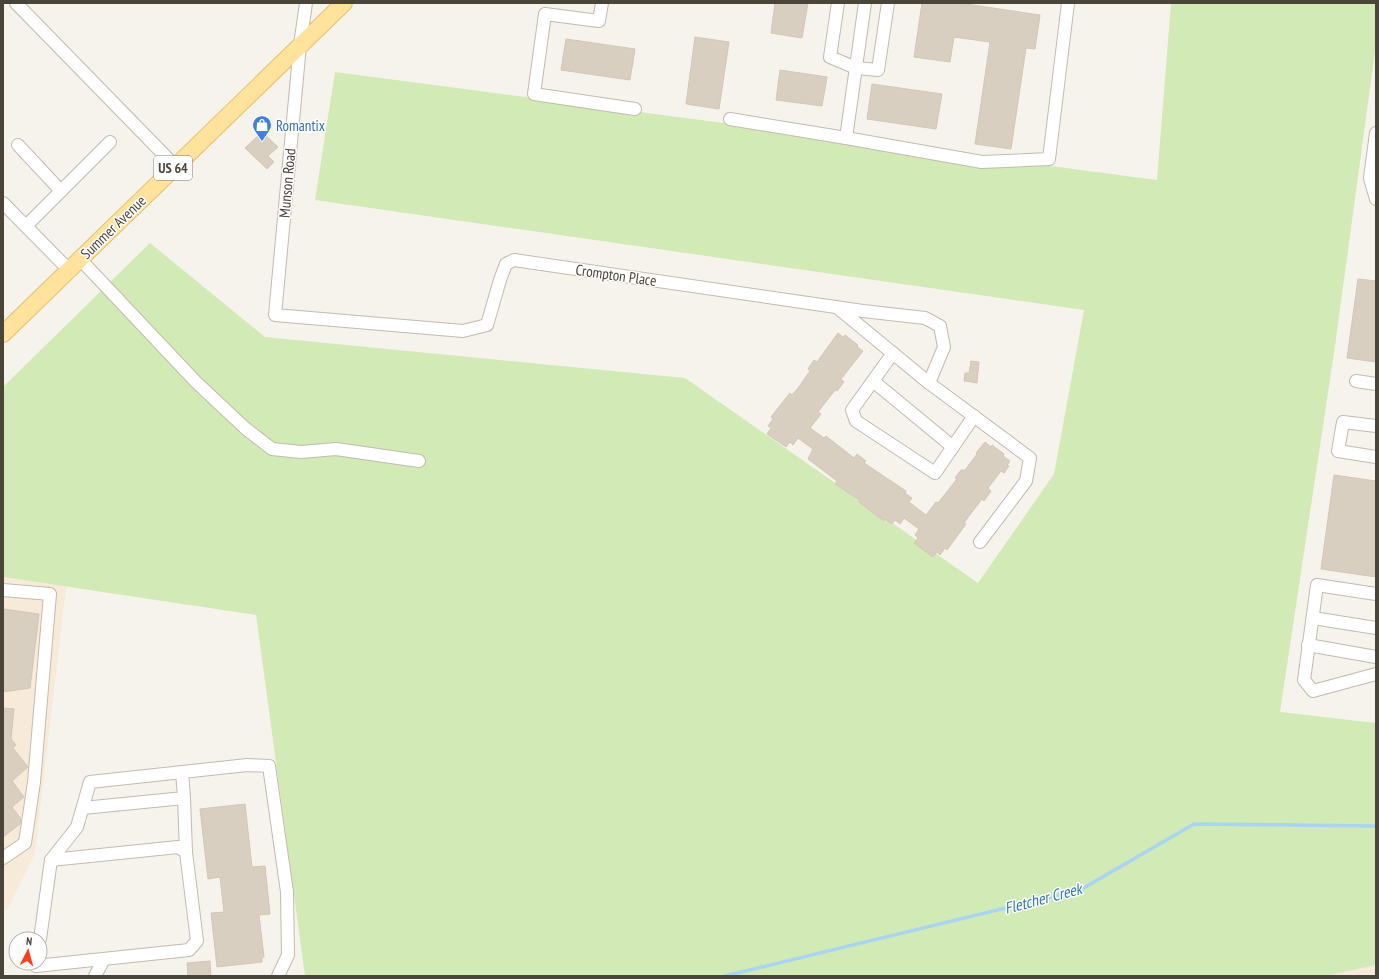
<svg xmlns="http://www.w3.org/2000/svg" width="1379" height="979" font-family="'PT Sans Narrow',sans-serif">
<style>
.commercial{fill:#f7ead8}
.green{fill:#d2eab5}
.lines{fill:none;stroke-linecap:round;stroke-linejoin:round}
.stream{stroke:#a9d4f2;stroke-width:3.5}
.building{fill:#d8cfc1;stroke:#d3c7b4}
.minor-casing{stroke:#c2bbae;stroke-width:14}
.major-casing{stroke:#e6c16a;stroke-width:18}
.minor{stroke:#fff;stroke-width:12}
.major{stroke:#ffe39c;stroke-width:16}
.labels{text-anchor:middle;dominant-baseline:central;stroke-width:3;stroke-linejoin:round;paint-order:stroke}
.shield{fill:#fff;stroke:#817c74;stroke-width:1}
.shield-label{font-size:14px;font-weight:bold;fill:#4b4439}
.shop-label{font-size:15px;fill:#366cbe;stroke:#fff;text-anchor:start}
.street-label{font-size:15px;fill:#4b4439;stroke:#fff}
.water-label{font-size:16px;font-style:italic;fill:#2e7ab2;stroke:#fff}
</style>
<rect width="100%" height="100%" fill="#f6f3ec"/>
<g class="commercial">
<polygon points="3,577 66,587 35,853 8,908 3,911"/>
<polygon points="1376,965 1376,976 1325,976"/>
</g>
<polygon class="green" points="1171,3 1376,3 1376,44 1335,346 1280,712 1376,723 1376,965 1325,976 305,976 256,615 3,577 3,387 150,243 265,337 685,378 978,583 1054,474 1084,310 315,200 335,72 1157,180"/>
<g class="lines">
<polyline class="stream" points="725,976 1080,890 1194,824 1376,826"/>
</g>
<g class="building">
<polygon points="775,3 808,3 802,38 771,33"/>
<polygon points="922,3 959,3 1040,15 1035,49 1026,48 1011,149 975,144 990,42 954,37 950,62 914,57"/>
<polygon points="695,37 729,42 719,109 686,104"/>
<polygon points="566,39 635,49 630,80 561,70"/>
<polygon points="780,70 827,77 822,106 776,100"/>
<polygon points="872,84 942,94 936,129 867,119"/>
<polygon points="262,132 278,147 268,156 274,162 267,169 245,148"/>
<polygon points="1358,279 1376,281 1376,362 1347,358"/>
<polygon points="838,333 843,337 845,335 858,345 857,347 863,351 841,379 844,382 837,391 835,390 818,412 821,414 810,428 824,438 826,436 854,458 857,454 866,461 864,463 906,491 905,493 912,498 909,502 926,515 936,502 938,503 957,479 955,478 961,470 965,470 977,454 976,453 985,442 991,447 992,445 1004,454 1003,456 1010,461 1007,465 1009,466 1004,473 1001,471 988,488 991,491 984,501 982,499 969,516 964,523 966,524 947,550 945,548 940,555 937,552 933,557 914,543 918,538 915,535 919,529 904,518 900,524 895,520 892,524 885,519 884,521 859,502 860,500 835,484 837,481 808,459 813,449 798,438 793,445 790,442 786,447 767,434 771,428 768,426 773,419 771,417 790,393 792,395 798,388 810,371 808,369 814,360 817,362"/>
<polygon points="971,361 979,362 977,383 964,381 965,373 969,373"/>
<polygon points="1334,475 1376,481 1376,577 1321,569"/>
<polygon points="3,609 39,614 30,688 3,692"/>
<polygon points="3,708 14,709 11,739 16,745 13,748 28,767 12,781 24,797 12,807 21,819 20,824 3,837"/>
<polygon points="245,804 252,867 265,866 270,914 259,915 264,957 262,957 262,962 217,967 211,913 224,912 220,877 208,879 200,809"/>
<polygon points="210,961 211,976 188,976 187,963"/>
</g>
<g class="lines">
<g class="minor-casing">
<g id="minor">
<polyline points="16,3 175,166"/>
<polyline points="306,3 300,45 275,315 463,331 487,325 500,280 506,264 514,260 863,311 925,318 940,326 944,347 929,383"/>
<polyline points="602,3 599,21 545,14 534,94 635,109"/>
<polyline points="838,3 830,57 856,68 878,70 888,3"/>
<polyline points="730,119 846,138 865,3"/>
<polyline points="1376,133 1370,178 1376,199"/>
<polyline points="846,138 982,162 1049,159 1068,3"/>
<polyline points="18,145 61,191"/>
<polyline points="3,203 69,270"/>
<polyline points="26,226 110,142"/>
<polyline points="80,259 196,382 245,428 272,449 301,452 336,449 419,461"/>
<polyline points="838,308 929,383 1030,458 1026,481 980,542"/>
<polyline points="893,353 852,410 856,421 935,473 974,416"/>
<polyline points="873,381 953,447"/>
<polyline points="1356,381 1376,384"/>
<polyline points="1376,426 1343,422 1338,451 1376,457"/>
<polyline points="3,590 50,594 34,782 25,843 3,858"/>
<polyline points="1376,594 1317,585 1304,680 1313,691 1376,674"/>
<polyline points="1313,618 1376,628"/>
<polyline points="1308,645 1376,657"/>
<polyline points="184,798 186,852"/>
<polyline points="83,808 184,798 182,772"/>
<polyline points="40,939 51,860 77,827 90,782 247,765 269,766 287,892 288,955 278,976"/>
<polyline points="36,966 189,950 197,941 186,852 178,847 51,860"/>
<polyline points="95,976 104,959"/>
</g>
</g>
<g class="major-casing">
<polyline id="major" points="3,334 344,3"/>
</g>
<use href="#minor" class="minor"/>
<use href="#major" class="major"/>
</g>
<defs>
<g id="shop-pin" transform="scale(1)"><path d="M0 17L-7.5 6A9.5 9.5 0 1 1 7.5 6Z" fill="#3f7fe0" stroke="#fff"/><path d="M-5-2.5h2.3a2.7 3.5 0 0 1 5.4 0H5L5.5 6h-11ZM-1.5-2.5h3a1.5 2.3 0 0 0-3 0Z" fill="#fff"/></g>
</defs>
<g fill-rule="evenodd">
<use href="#shop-pin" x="262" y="125"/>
</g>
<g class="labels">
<rect class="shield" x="154" y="156" width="38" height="24" rx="3"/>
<g class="shield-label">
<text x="173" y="168">US 64</text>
</g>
<g class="shop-label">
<text x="276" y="125">Romantix</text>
</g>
<g class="street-label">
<text transform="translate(287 183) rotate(-85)">Munson Road</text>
<text transform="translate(113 227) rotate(-44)">Summer Avenue</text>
<text transform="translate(616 275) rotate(8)">Crompton Place</text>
</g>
<g class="water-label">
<text transform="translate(1043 898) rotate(-15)">Fletcher Creek</text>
</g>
</g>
<rect width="1379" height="979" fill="none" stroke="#4b4439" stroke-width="8"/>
<g transform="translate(28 951) rotate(6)"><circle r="19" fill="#ffffff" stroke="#b7b4b0"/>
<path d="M0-3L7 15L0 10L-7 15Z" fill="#fc3f1d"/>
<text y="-6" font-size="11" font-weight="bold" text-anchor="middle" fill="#4b4439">N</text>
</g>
</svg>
